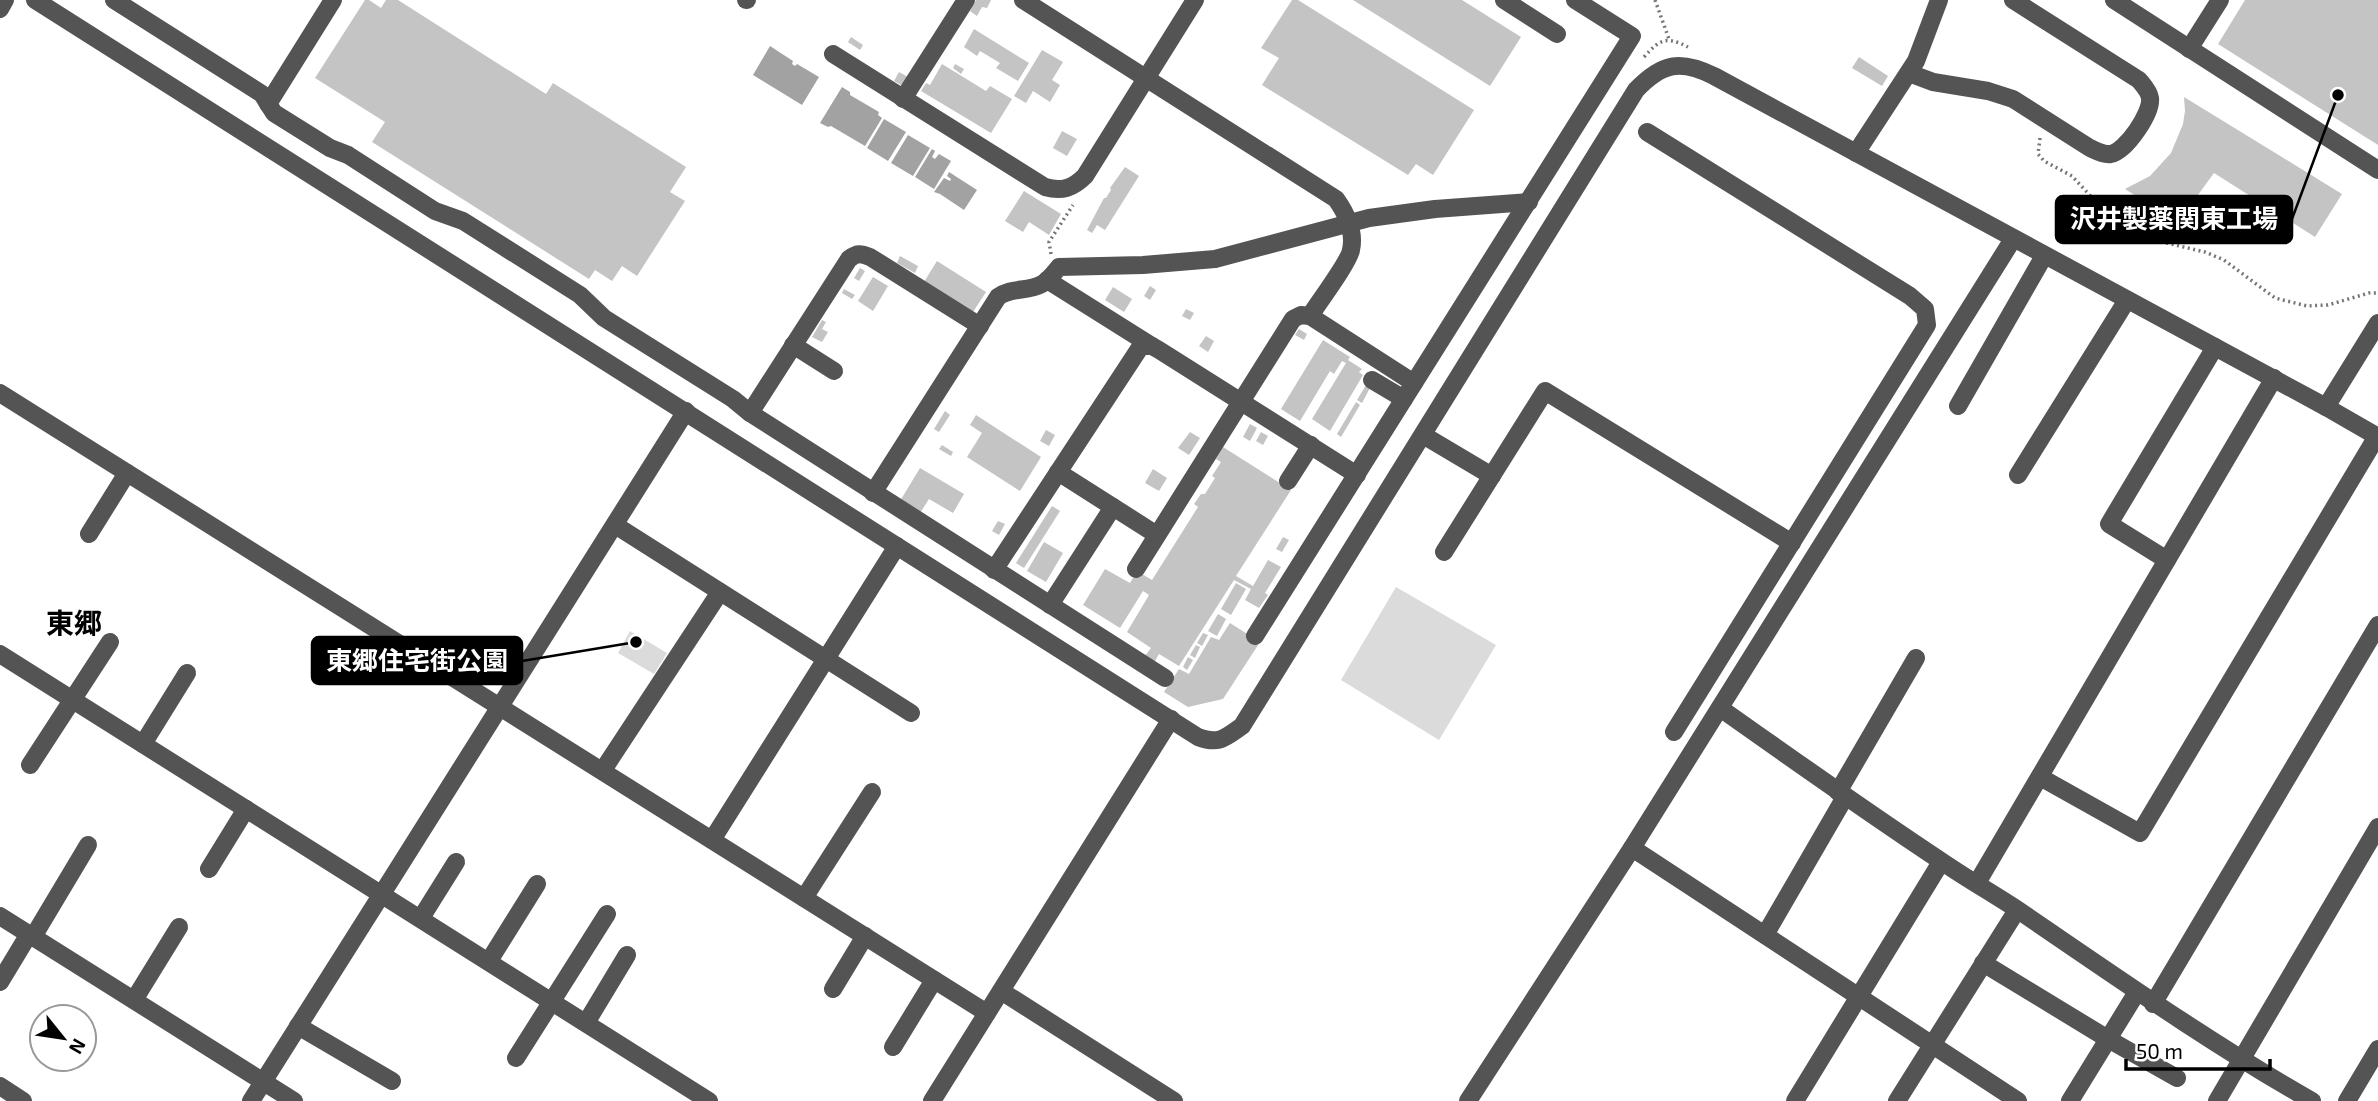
<svg xmlns="http://www.w3.org/2000/svg" width="2378" height="1101" font-family="'Exo 2','Noto Sans JP',sans-serif">
<style>
.green{fill:#dbdbdb}
.water{fill:#a2a2a2}
.building{fill:#c4c4c4}
.lines{fill:none;stroke-linecap:round;stroke-linejoin:round}
.path{stroke:#767676;stroke-width:3.5;stroke-dasharray:2 3.5;stroke-linecap:butt}
.minor{stroke:#545454;stroke-width:18}
.labels{text-anchor:middle;dominant-baseline:central;stroke-width:5;stroke-linejoin:round;paint-order:stroke}
.quarter-label{font-size:28px;font-weight:bold;fill:#000;stroke:#fff}
.leader{fill:none;stroke:#000;stroke-width:2.5}
.callout-dot{fill:#000;stroke:#fff;stroke-width:2.5}
.callout{fill:#000;stroke:#000;stroke-width:2.5}
.callout-label{font-size:26px;text-anchor:middle;font-weight:bold;fill:#fff}
</style>
<rect width="100%" height="100%" fill="#fff"/>
<g class="green">
<polygon points="1396,587 1496,645 1439,740 1341,680"/>
<polygon points="630,631 667,653 654,674 618,653"/>
</g>
<g class="water">
<polygon points="770,46 793,61 792,64 795,66 797,64 819,77 802,105 753,75"/>
<polygon points="842,87 850,92 850,95 879,112 878,115 882,118 865,146 831,126 828,127 820,123"/>
<polygon points="884,119 906,132 888,161 867,148"/>
<polygon points="908,135 930,148 913,176 891,163"/>
<polygon points="932,149 935,151 932,157 935,159 939,154 951,161 934,189 915,177"/>
<polygon points="949,172 977,190 964,210 940,194 934,192 944,178 950,181 951,179 947,176"/>
</g>
<g class="building">
<polygon points="365,0 369,0 381,8 386,0 398,0 546,94 553,83 686,167 670,192 685,201 637,276 622,266 612,281 595,270 589,279 372,142 385,122 315,78"/>
<polygon points="976,0 991,0 987,8 982,7 977,16 970,11"/>
<polygon points="1292,0 1298,0 1474,110 1433,175 1416,164 1408,175 1262,85 1279,58 1261,48"/>
<polygon points="1353,0 1462,0 1521,37 1490,86"/>
<polygon points="2245,0 2378,0 2378,145 2218,44"/>
<polygon points="974,29 1029,63 1018,81 996,68 1000,63 980,51 977,56 964,47"/>
<polygon points="851,37 863,45 860,50 848,42"/>
<polygon points="1042,50 1063,62 1052,80 1060,85 1050,102 1033,91 1026,103 1014,96"/>
<polygon points="1859,57 1888,76 1882,86 1852,68"/>
<polygon points="942,64 986,91 990,86 1012,99 991,133 921,91 926,83 930,85"/>
<polygon points="955,64 964,69 961,74 953,68"/>
<polygon points="899,72 908,77 903,86 894,81"/>
<polygon points="2184,97 2342,194 2315,237 2214,173 2195,199 2171,218 2125,189 2150,176 2171,153 2183,124 2185,111"/>
<polygon points="1062,131 1077,139 1067,156 1053,148"/>
<polygon points="1125,167 1139,176 1105,230 1097,225 1092,233 1087,230 1104,198 1106,198 1111,190 1110,188"/>
<polygon points="1024,191 1061,214 1049,235 1029,222 1023,232 1005,221"/>
<polygon points="900,256 918,266 915,273 897,263"/>
<polygon points="937,261 986,292 973,312 924,282"/>
<polygon points="860,268 865,271 859,281 854,278"/>
<polygon points="873,277 888,286 873,311 858,301"/>
<polygon points="1150,286 1156,290 1150,300 1144,296"/>
<polygon points="1113,287 1132,299 1124,312 1105,300"/>
<polygon points="844,289 855,295 852,299 842,293"/>
<polygon points="1186,309 1194,313 1190,320 1182,316"/>
<polygon points="822,320 826,322 822,329 828,332 822,342 812,337"/>
<polygon points="1299,329 1307,334 1304,340 1295,335"/>
<polygon points="1206,336 1214,341 1208,352 1199,346"/>
<polygon points="1323,340 1350,357 1348,360 1362,369 1359,372 1363,375 1330,431 1312,419 1346,363 1342,361 1334,374 1330,371 1300,421 1281,409"/>
<polygon points="1366,385 1370,388 1362,403 1357,400"/>
<polygon points="1356,402 1360,405 1341,437 1337,434"/>
<polygon points="945,411 950,415 939,432 934,429"/>
<polygon points="976,415 1041,457 1020,491 967,457 982,433 970,425"/>
<polygon points="1250,424 1257,428 1250,441 1243,437"/>
<polygon points="1046,430 1055,435 1049,446 1040,441"/>
<polygon points="1190,432 1200,438 1189,455 1178,448"/>
<polygon points="1261,432 1268,436 1263,445 1256,441"/>
<polygon points="942,445 953,452 951,456 939,449"/>
<polygon points="1223,447 1291,490 1236,576 1253,586 1268,560 1281,567 1265,593 1268,595 1259,608 1245,600 1251,589 1234,580 1179,666 1159,654 1154,663 1144,657 1151,648 1127,632 1149,595 1143,591 1120,628 1083,605 1105,569 1130,583 1137,571 1152,580 1198,507 1194,504 1201,494 1205,494 1215,478 1212,476 1221,462 1216,459"/>
<polygon points="920,468 964,494 953,513 929,499 920,513 900,501"/>
<polygon points="1153,469 1167,478 1159,491 1145,483"/>
<polygon points="1052,506 1060,511 1024,568 1016,563"/>
<polygon points="998,521 1005,524 999,535 992,531"/>
<polygon points="1283,537 1289,540 1282,552 1276,549"/>
<polygon points="1044,542 1063,553 1046,582 1027,571"/>
<polygon points="1236,583 1246,589 1231,615 1221,609"/>
<polygon points="1218,614 1226,619 1217,636 1208,631"/>
<polygon points="1230,623 1260,642 1223,699 1188,707 1164,692 1179,669 1189,674 1211,637 1219,640"/>
<polygon points="1203,633 1208,635 1202,646 1197,643"/>
<polygon points="1196,645 1200,647 1195,658 1190,655"/>
<polygon points="1188,657 1193,660 1187,670 1183,667"/>
</g>
<g class="lines">
<g class="path">
<polyline points="1655,0 1669,39"/>
<path d="M 1644,57 C 1660,39 1666,36 1688,47"/>
<polyline points="2040,138 2038,154 2044,161 2072,176 2111,218 2127,229 2141,237 2205,252 2224,260 2275,298 2307,306 2328,305 2369,293 2378,293"/>
<polyline points="1051,254 1049,242 1073,205"/>
</g>
<g class="minor">
<path d="M 35,0 L 1198,737 C 1219,745 1225,738 1242,726 L 1636,90 C 1662,63 1680,59 1714,76 L 2326,407 L 2378,437"/>
<polyline points="114,0 262,94 274,113 330,148 348,155 435,211 463,221 580,295 604,318 733,399 750,413 1165,678"/>
<polyline points="746,0 747,0"/>
<path d="M 1023,0 L 1336,199 C 1346,213 1355,232 1351,250 C 1349,262 1318,303 1310,316 L 1301,315 L 1293,319 L 1136,569"/>
<polyline points="1504,0 1557,34"/>
<polyline points="2114,0 2378,170"/>
<polyline points="0,9 5,0"/>
<polyline points="2189,49 2220,0"/>
<path d="M 833,54 L 1045,187 C 1062,192 1073,188 1085,176 L 1195,0"/>
<path d="M 1909,73 L 1933,82 L 1988,91 L 2013,99 L 2090,148 C 2097,151 2103,155 2111,154 C 2126,151 2152,113 2150,98 C 2149,91 2143,85 2139,80 L 2013,0"/>
<polyline points="903,99 966,0"/>
<polyline points="268,104 333,0"/>
<polyline points="1647,132 1910,296 1925,309 1927,325 1674,732"/>
<polyline points="1856,153 1916,61 1939,0"/>
<polyline points="1047,280 1152,346"/>
<polyline points="1310,316 1414,383"/>
<polyline points="793,345 834,371"/>
<polyline points="1372,380 1404,399"/>
<polyline points="0,393 987,1013"/>
<polyline points="1958,406 2044,256"/>
<polyline points="2326,407 2378,323"/>
<path d="M 750,413 L 849,259 C 857,253 860,253 870,257 L 980,326"/>
<polyline points="1423,435 1492,476"/>
<polyline points="1058,472 1157,535"/>
<polyline points="2018,475 2127,300"/>
<polyline points="1288,481 1311,445"/>
<path d="M 873,493 L 998,297 C 1011,287 1028,292 1042,284 C 1049,280 1054,273 1059,267 L 1143,265 L 1215,259 L 1369,218 L 1435,209 L 1529,202"/>
<polyline points="615,525 911,713"/>
<polyline points="89,534 127,473"/>
<polyline points="1444,552 1545,391 1792,543"/>
<polyline points="2167,560 2109,524 2215,347"/>
<polyline points="994,570 1141,346 1152,346 1159,350 1357,475"/>
<polyline points="1050,605 1113,507"/>
<polyline points="1255,636 1632,36 1575,0"/>
<polyline points="0,654 709,1101"/>
<path d="M 1720,708 C 1792,759 1864,810 1938,859 C 1964,877 1992,893 2018,910 C 2115,976 2210,1043 2312,1101"/>
<polyline points="143,744 187,673"/>
<polyline points="30,765 110,642"/>
<polyline points="603,770 720,592"/>
<polyline points="2040,777 2140,833 2377,436"/>
<polyline points="1838,792 1916,658"/>
<polyline points="712,840 897,546"/>
<polyline points="1632,848 2018,1101"/>
<polyline points="209,869 246,809"/>
<polyline points="1977,883 2274,378"/>
<polyline points="804,898 872,792"/>
<polyline points="0,916 294,1101"/>
<polyline points="421,918 456,862"/>
<polyline points="1765,935 1845,797"/>
<polyline points="33,937 88,845"/>
<polyline points="489,961 537,884"/>
<polyline points="1983,963 2108,1039 2177,1078"/>
<polyline points="0,982 29,934"/>
<polyline points="833,989 865,936"/>
<polyline points="1001,991 1174,1101"/>
<polyline points="134,1000 179,927"/>
<polyline points="2153,1004 2378,625"/>
<polyline points="586,1023 627,955"/>
<polyline points="298,1026 392,1081"/>
<polyline points="893,1047 934,980"/>
<polyline points="516,1058 607,914"/>
<polyline points="0,1086 23,1101"/>
<path d="M 251,1101 C 396,871 542,642 686,411"/>
<polyline points="932,1101 1171,719"/>
<polyline points="1468,1101 1632,848 2013,239"/>
<polyline points="1795,1101 1941,862"/>
<polyline points="1897,1101 2017,910"/>
<polyline points="2070,1101 2137,992"/>
<polyline points="2217,1101 2378,827"/>
<polyline points="2347,1101 2378,1049"/>
</g>
</g>
<g class="labels">
<g class="quarter-label">
<text x="74" y="622">東郷</text>
</g>
</g>
<path class="leader" d="M2338 95L2292 219M636 642L522 661"/>
<g class="callout-dot">
<circle cx="2338" cy="95" r="7"/>
<circle cx="636" cy="642" r="7"/>
</g>
<g class="callout">
<rect x="2056" y="196" width="236" height="47" rx="7"/>
<rect x="312" y="637" width="210" height="47" rx="7"/>
</g>
<g class="callout-label">
<text x="2174" y="228">沢井製薬関東工場</text>
<text x="417" y="670">東郷住宅街公園</text>
</g>
<g transform="translate(63 1038) rotate(120)"><circle r="33" fill="#ffffff" stroke="#999999" stroke-width="2"/>
<path d="M0-5L12 26L0 18L-12 26Z" fill="#000000"/>
<text y="-10" font-size="19" font-weight="bold" text-anchor="middle" fill="#000000">N</text>
</g>
<path d="M2126 1059v10h144v-10" fill="none" stroke="#000000" stroke-width="3.5"/>
<text x="2136" y="1059" font-size="21" fill="#000000" stroke="#ffffff" stroke-width="5" paint-order="stroke">50 m</text>
</svg>
